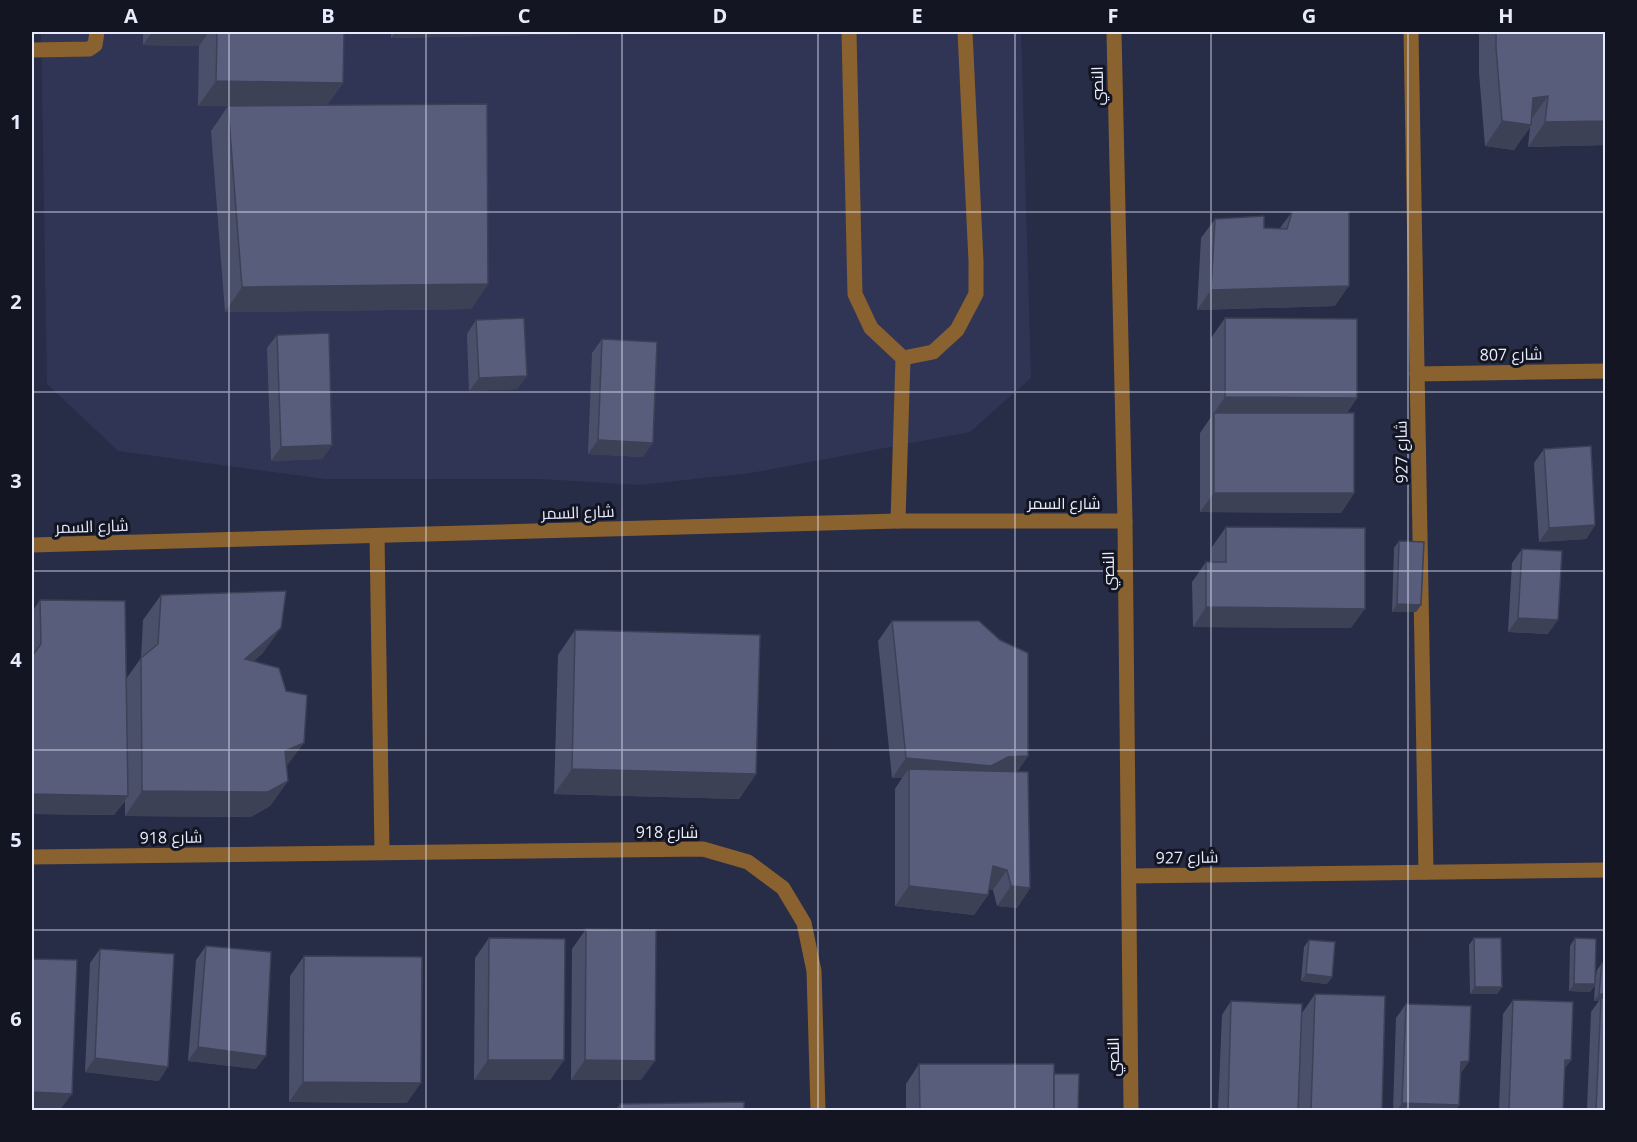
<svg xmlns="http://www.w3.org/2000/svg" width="1637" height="1142" font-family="'Open Sans',Cairo,sans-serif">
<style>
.built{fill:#303555}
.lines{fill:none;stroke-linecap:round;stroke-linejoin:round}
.service{stroke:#8a622f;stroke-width:15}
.minor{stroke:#8a622f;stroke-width:15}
.wall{fill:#4b506a}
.shaded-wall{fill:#3d4156}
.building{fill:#575d7b;stroke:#3d4156;stroke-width:1.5}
.grid{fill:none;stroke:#e7ebfd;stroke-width:1.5;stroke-opacity:0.55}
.labels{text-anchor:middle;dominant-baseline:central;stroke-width:6;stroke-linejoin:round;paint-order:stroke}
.street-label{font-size:16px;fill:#e7ebfd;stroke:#131622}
.neatline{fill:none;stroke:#e7ebfd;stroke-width:2}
.grid-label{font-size:20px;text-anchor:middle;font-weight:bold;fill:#e7ebfd}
</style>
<rect width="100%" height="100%" fill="#272c47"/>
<polygon class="built" points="41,32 1021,32 1031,378 970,432 751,473 639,485 540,479 325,479 118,451 47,384"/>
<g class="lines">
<g class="service">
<polyline points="849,32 855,294 871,328 903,358 898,521"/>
<polyline points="32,50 89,49 95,45 97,32"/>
<polyline points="903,358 933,352 957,330 976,294 976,261 965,32"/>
</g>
<g class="minor">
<polyline points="1114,32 1125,521 1131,1110"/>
<polyline points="1411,32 1426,872"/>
<polyline points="1417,374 1606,371"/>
<polyline points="377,536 382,852"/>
<polyline points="32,545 898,521 1125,521"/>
<polyline points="32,857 703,849 748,862 783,888 804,923 814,971 818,1110"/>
<polyline points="1129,876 1606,870"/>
</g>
</g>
<g class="wall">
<polygon points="143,32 344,32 343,83 327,105 488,284 471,309 225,312 211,131 228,106 240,106 198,106 199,46 143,45"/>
<polygon points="391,32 680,32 679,32 391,38"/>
<polygon points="1479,32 1605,32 1605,145 1528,147 1530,127 1514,150 1485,146 1479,73"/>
<polygon points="1292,212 1335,306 1197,310 1201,238 1215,219 1264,228 1280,228"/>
<polygon points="1225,318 1357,398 1347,413 1354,493 1341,513 1200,512 1200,433 1211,417 1211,338"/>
<polygon points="476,320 527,376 517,389 469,391 467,334"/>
<polygon points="277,335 332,445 322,459 271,461 267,348"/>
<polygon points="602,339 643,457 588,454 592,353"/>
<polygon points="1544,449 1595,525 1586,539 1539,542 1534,463"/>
<polygon points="1226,527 1351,628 1193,627 1192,582 1206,562 1212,562 1212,547"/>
<polygon points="1399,541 1421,605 1416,612 1392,612 1394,548"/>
<polygon points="1522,549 1548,634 1508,632 1512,563"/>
<polygon points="161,595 263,653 254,661 286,767 288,781 270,806 251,817 125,816 125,801 114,815 32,814 32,612 40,600 126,679 141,658 143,620"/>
<polygon points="892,621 1028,756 1017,772 1030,888 1017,908 997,906 993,890 989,889 988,895 974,915 895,906 895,789 902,778 892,778 878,641"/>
<polygon points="575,630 756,774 739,799 554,794 558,655"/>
<polygon points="586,929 641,1080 571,1080 572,949"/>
<polygon points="489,938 564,1060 550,1080 474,1080 475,958"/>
<polygon points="1474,938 1502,987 1497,994 1470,994 1469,945"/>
<polygon points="1575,938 1595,983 1597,970 1602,963 1605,1110 1587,1110 1591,1012 1599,1001 1594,1001 1595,985 1590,992 1569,991 1570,946"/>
<polygon points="1309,940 1332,977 1327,984 1301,981 1304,947"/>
<polygon points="206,946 256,1069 188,1061 196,960"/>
<polygon points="100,949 159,1081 85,1072 90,963"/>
<polygon points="304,956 407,1103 289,1102 290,976"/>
<polygon points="1315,994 1382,1110 1218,1110 1222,1015 1231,1001 1302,1013"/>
<polygon points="1513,1000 1571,1060 1564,1069 1563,1110 1499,1110 1503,1014"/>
<polygon points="1406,1004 1469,1061 1461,1073 1459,1105 1456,1110 1393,1110 1396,1018"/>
<polygon points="919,1064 1054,1074 1078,1110 906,1110 906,1084"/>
<polygon points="620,1104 744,1110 616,1110"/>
</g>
<g class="shaded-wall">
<polygon points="152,32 209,32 199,46 143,45"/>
<polygon points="396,32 680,32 679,32 391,38"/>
<polygon points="216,81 343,83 325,108 198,106"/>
<polygon points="1548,96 1530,121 1531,125 1514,150 1485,146 1502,121 1533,98"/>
<polygon points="1605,121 1605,145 1528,147 1545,122"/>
<polygon points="488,284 471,309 225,312 242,287"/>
<polygon points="1349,286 1335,306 1197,310 1211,290"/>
<polygon points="527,376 517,389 469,391 479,378"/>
<polygon points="1225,397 1357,398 1343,418 1214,413 1211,417"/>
<polygon points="598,440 653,443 643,457 588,454"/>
<polygon points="332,445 322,459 271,461 281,447"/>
<polygon points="1214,493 1354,493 1341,513 1200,512"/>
<polygon points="1595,525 1586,539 1539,542 1549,528"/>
<polygon points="1397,604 1421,605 1416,612 1392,612"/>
<polygon points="1206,607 1365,609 1351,628 1193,627"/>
<polygon points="1518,618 1558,620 1548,634 1508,632"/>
<polygon points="281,628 263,653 228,683 245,659"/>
<polygon points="304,743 286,767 285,751"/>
<polygon points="1028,756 1014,776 909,769 902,778 892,778 906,758"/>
<polygon points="572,769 756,774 739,799 554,794"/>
<polygon points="288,781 270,806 251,817 125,816 142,791"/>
<polygon points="32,794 128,796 114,815 32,814"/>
<polygon points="993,866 1007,870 993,890 979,886"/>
<polygon points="909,886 988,895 974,915 895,906"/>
<polygon points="1011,886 1030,888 1017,908 997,906"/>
<polygon points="1306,974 1332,977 1327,984 1301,981"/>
<polygon points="1574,984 1595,984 1590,992 1569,991"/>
<polygon points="1475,987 1502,987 1497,994 1470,994"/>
<polygon points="1599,994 1605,994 1605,1002 1601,998 1599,1001 1594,1001"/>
<polygon points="198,1047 266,1056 256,1069 188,1061"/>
<polygon points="95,1058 168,1067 159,1081 85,1072"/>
<polygon points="488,1060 564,1060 550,1080 474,1080"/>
<polygon points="585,1060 655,1061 641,1080 571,1080"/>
<polygon points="1565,1060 1571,1060 1561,1074"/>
<polygon points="1469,1061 1459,1075 1461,1062"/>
<polygon points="303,1082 421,1083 407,1103 289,1102"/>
<polygon points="32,1092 72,1094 60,1110 32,1110"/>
<polygon points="1402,1103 1459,1105 1456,1110 1397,1110"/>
<polygon points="1509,1109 1550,1110 1508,1110"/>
</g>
<g class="building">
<polygon points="217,32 344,32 343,83 216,81"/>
<polygon points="1496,32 1605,32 1605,121 1545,122 1548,96 1533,98 1531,125 1502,121 1496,48"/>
<polygon points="487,104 488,284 242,287 228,106"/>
<polygon points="1292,212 1349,212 1349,286 1211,290 1215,219 1264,216 1264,228 1287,229"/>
<polygon points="524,318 527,376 479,378 476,320"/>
<polygon points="1225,318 1357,319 1357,398 1225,397"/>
<polygon points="329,333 332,445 281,447 277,335"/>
<polygon points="602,339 657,342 653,443 598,440"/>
<rect x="1214" y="413" width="140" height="80"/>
<polygon points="1591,446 1595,525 1549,528 1544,449"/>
<polygon points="1226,527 1365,528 1365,609 1206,607 1206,562 1226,562"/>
<polygon points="1399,541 1424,542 1421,605 1397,604"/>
<polygon points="1522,549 1562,551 1558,620 1518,618"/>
<polygon points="286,591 281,628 245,659 279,668 286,691 307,695 304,743 285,751 288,781 268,792 142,791 141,658 158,644 161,595"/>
<polygon points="40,600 125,601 128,796 32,794 32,656 41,644"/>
<polygon points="892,621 979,621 1000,640 1028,653 1028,756 1008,757 991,766 906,758"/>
<polygon points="575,630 760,635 756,774 572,769"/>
<polygon points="909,769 1028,772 1030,888 1011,886 1007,870 993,866 988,895 909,886"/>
<polygon points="586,929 656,930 655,1061 585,1060"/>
<polygon points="489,938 565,939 564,1060 488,1060"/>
<polygon points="1474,938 1501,938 1502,987 1475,987"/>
<polygon points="1575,938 1596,939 1595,984 1574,984"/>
<polygon points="1309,940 1335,942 1332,977 1306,974"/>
<polygon points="206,946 271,952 266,1056 198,1047"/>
<polygon points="100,949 174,954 168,1067 95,1058"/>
<polygon points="304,956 422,957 421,1083 303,1082"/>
<polygon points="32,959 77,960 72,1094 32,1092"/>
<polygon points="1602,963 1605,963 1605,994 1599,994"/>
<polygon points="1315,994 1385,996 1382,1110 1311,1110"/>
<polygon points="1601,998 1605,998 1605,1110 1596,1110"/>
<polygon points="1513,1000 1573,1002 1571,1060 1565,1060 1563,1110 1509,1109"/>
<polygon points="1231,1001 1302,1004 1298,1110 1228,1110"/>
<polygon points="1406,1004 1471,1006 1469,1061 1461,1062 1459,1105 1402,1103"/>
<polygon points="919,1064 1054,1064 1054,1110 920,1110"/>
<polygon points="1054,1074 1079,1074 1078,1110 1054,1110"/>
<polygon points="744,1102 744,1110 620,1110 620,1104"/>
</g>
<path class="grid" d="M 229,32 L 229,1110M 426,32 L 426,1110M 622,32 L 622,1110M 818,32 L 818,1110M 1015,32 L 1015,1110M 1211,32 L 1211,1110M 1408,32 L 1408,1110M 32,212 L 1606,212M 32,392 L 1606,392M 32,571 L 1606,571M 32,750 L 1606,750M 32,930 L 1606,930"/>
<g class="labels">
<g class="street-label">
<text transform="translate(1097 86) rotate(-91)">النصي</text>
<text transform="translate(1511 354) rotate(-1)">شارع 807</text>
<text transform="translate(1401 452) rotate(-91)">شارع 927</text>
<text x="1064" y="503">شارع السمر</text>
<text transform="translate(578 512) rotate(-2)">شارع السمر</text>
<text transform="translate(92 526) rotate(-2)">شارع السمر</text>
<text transform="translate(1108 571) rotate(-91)">النصي</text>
<text x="667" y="832">شارع 918</text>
<text transform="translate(171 837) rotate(-1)">شارع 918</text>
<text transform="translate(1187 857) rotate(-1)">شارع 927</text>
<text transform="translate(1113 1057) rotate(-91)">النصي</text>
</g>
</g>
<rect width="1637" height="1142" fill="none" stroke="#131622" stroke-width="66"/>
<rect x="33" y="33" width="1571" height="1076" class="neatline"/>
<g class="grid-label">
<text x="131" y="23">A</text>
<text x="328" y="23">B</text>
<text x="524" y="23">C</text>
<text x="720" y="23">D</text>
<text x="917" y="23">E</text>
<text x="1113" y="23">F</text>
<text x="1309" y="23">G</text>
<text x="1506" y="23">H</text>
<text x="16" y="129">1</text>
<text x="16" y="309">2</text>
<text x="16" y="488">3</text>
<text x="16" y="667">4</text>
<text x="16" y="847">5</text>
<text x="16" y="1026">6</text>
</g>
</svg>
